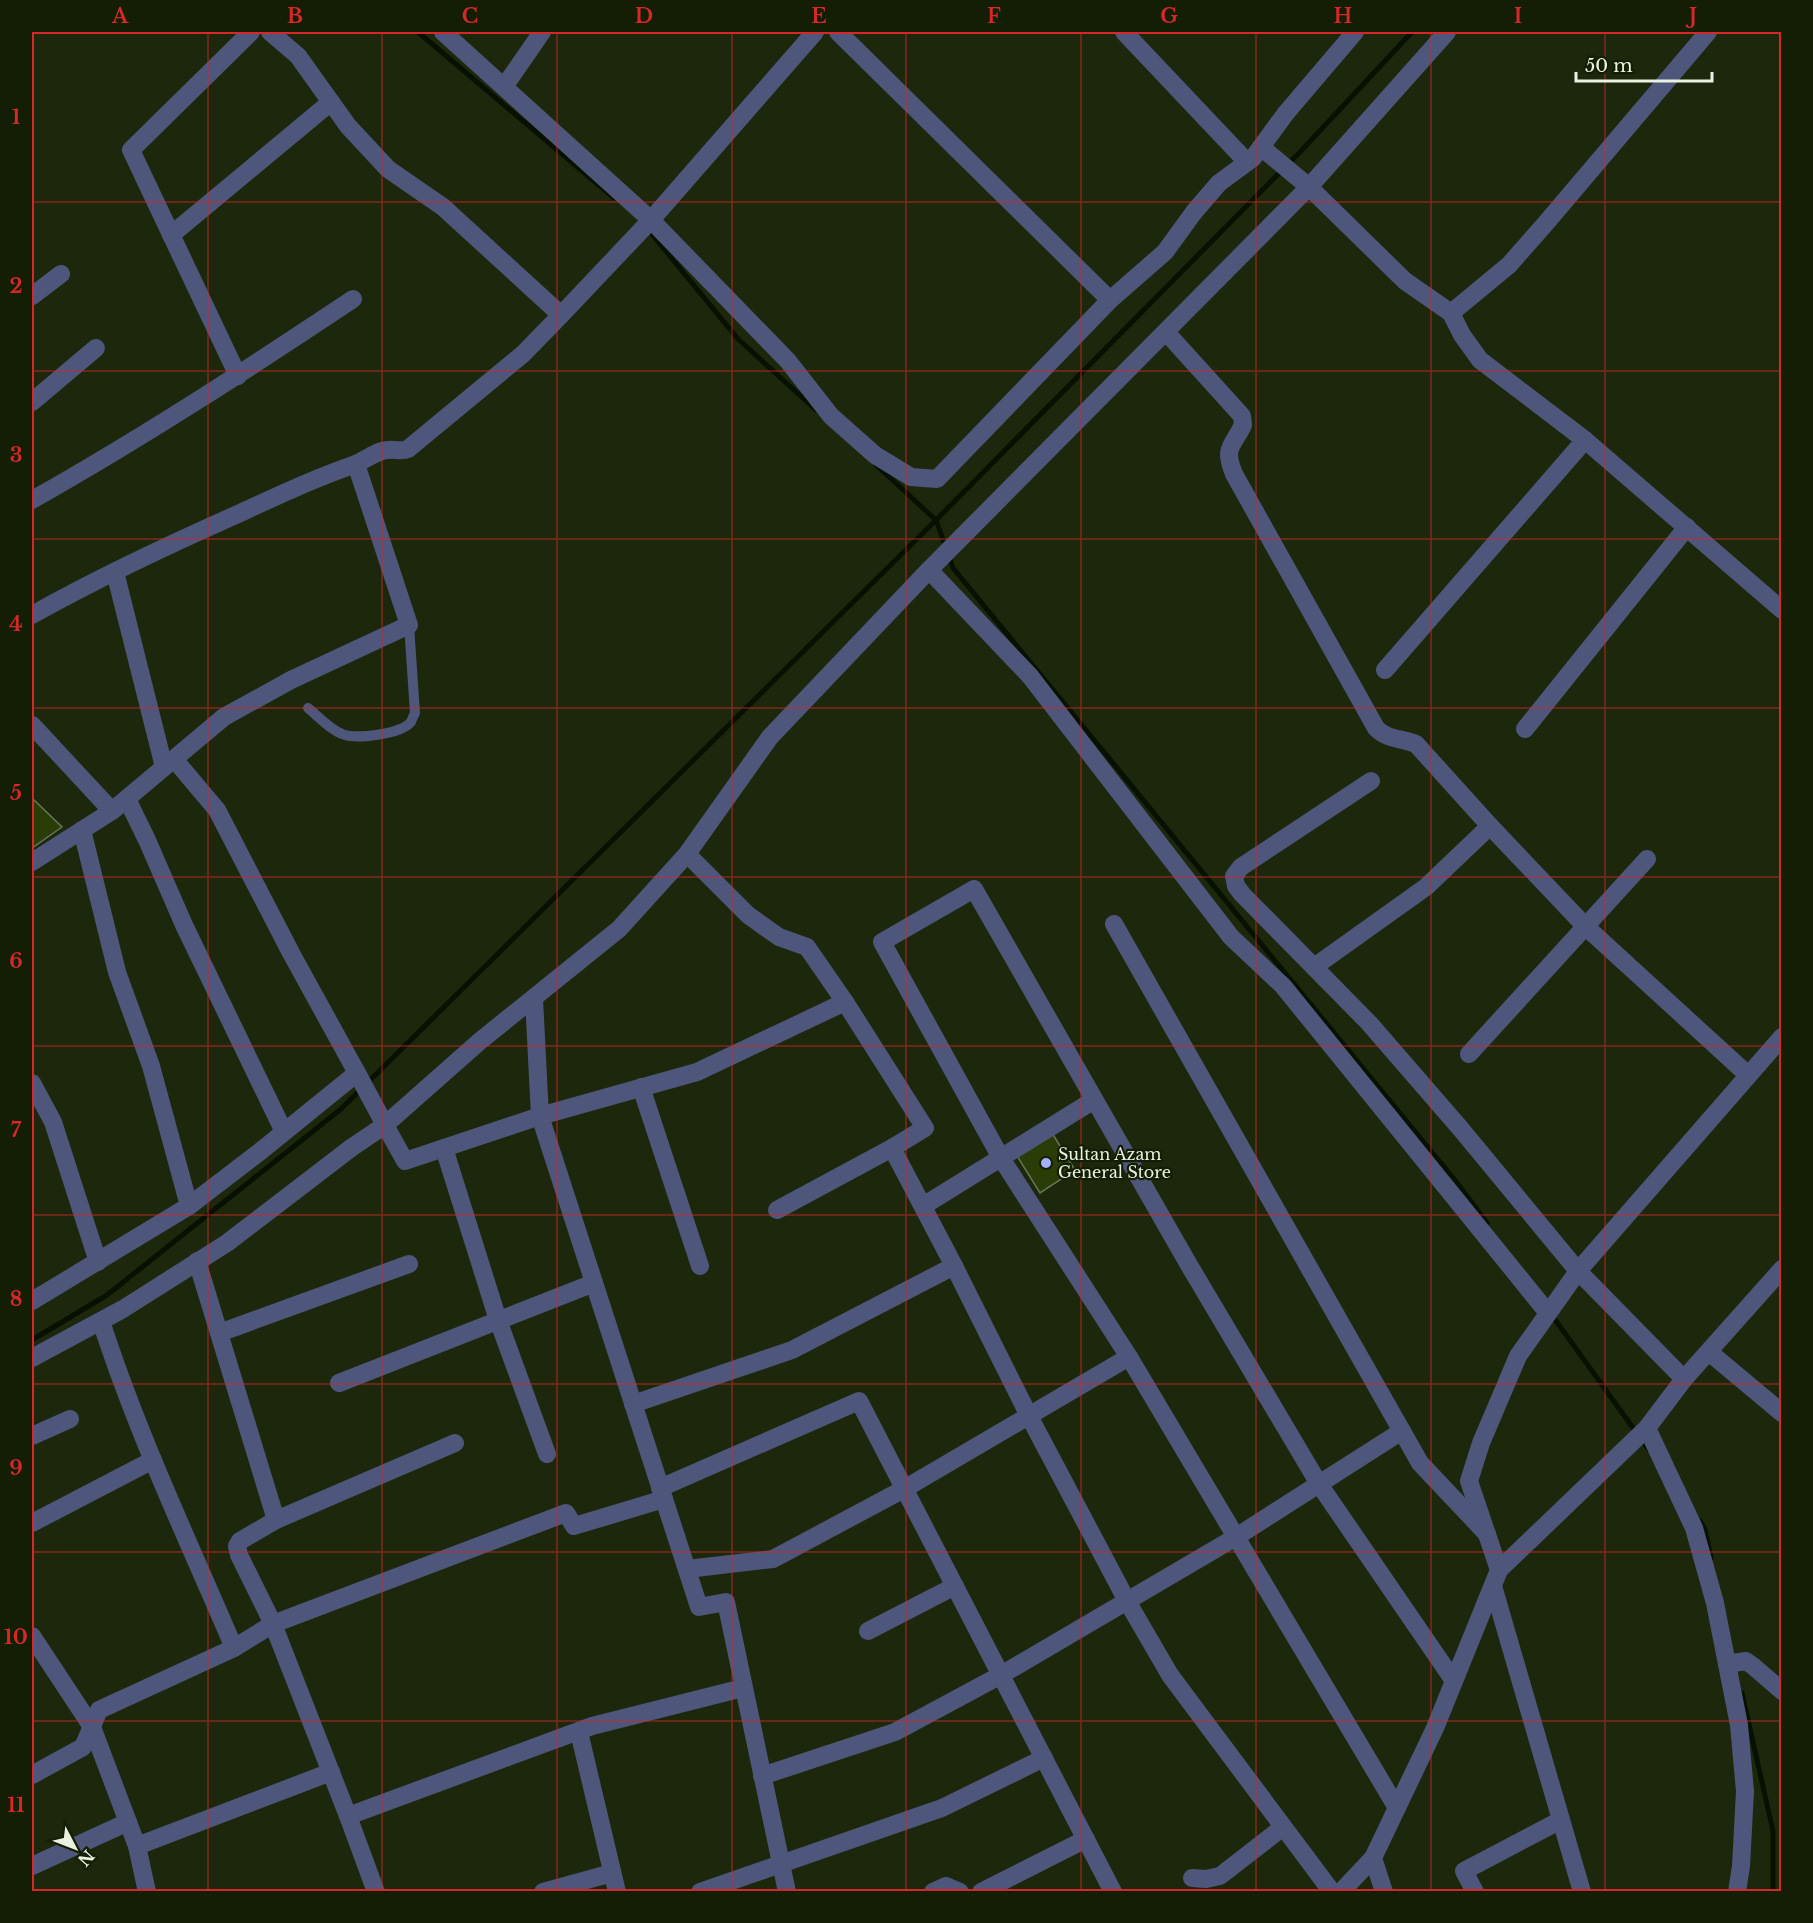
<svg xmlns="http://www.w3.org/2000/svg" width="1813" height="1923" font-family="'Libre Baskerville',serif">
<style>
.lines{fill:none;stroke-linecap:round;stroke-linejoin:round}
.stream{stroke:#081100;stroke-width:5}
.building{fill:#2b3d07;stroke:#687557;stroke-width:1.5}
.lane{stroke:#4e567b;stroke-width:10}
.street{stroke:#4e567b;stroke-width:18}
.grid{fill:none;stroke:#d62828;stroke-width:1.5;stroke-opacity:0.55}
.poi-dot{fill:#a3b2fd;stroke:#141e04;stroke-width:2}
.labels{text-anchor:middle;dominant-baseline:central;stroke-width:4.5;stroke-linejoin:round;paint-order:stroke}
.poi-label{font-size:16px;fill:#eaf1e0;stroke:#141e04;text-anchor:start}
.neatline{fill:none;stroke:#d62828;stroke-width:2}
.grid-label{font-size:20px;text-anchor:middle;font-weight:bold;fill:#d62828}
</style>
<rect width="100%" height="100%" fill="#1d270c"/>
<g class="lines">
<g class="stream">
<polyline points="418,32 614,198"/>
<polyline points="651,233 738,339 816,410"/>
<polyline points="876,465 936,520 946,548"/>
<polyline points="949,556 953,568 1458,1184 1487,1223"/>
<polyline points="1551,1314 1649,1450"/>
<polyline points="32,1340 107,1295 341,1109 936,520 1301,151 1412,32"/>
<polyline points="1700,1521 1705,1529 1711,1558"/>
<polyline points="1742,1693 1773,1831 1773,1892"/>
</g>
</g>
<g class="building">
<polygon points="32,798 62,827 32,848"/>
<polygon points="1052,1133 1075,1170 1040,1193 1017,1156"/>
</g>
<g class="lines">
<path class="lane" d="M 308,708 C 318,716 329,729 342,734 C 355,740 401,734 411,722 C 411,721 414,715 415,713 L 409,625"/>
<g class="street">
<polyline points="270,32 298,56 348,126 388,169 443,207 561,315"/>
<polyline points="443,32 651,220 788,361 831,416 875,455 911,477 937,479 1110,300 1165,252 1194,212 1219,183 1253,158 1286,113 1355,32"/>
<polyline points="838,32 1110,300"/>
<polyline points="1124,32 1247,162"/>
<polyline points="504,87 542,32"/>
<polyline points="1261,147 1309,187 1405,281 1451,313 1462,335 1480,360 1585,440 1782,610"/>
<polyline points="171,235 331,102"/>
<polyline points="32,296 61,274"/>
<polyline points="1451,313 1509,265 1546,223 1708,32"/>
<path d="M 1166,332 L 1242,416 L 1243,425 C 1232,448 1223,447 1234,474 L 1376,728 C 1387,740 1402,738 1416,744 L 1490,826 L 1585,926 L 1748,1075"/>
<polyline points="238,376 131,150 251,32"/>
<polyline points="32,402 96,348"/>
<path d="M 32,500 C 142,438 248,369 353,299"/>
<polyline points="929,570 1030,676 1231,937 1283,986 1548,1313"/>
<polyline points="115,572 164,767"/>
<path d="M 32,615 C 98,578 168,545 238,514 C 277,496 315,478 356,464"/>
<polyline points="1385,670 1585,440"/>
<polyline points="32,725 112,811"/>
<polyline points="1525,729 1687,527"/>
<polyline points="174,759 217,810 291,953 357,1073"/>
<polyline points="1371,781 1241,867 1234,876 1236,886 1242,894 1369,1023 1460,1128 1578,1271 1684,1379"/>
<polyline points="127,799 147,840 184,925 284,1132"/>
<polyline points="82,830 117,972 151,1066 189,1206"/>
<polyline points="687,854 748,915 779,937 807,947 845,1002 925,1128 892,1148 954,1266 1029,1416 1127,1601 1170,1675 1332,1892"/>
<path d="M 32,862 L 112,811 L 224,717 L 291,680 L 409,625 L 356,464 C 365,460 378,450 388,450 C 396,449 401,452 408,449 L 523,354 L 561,315 L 651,220 L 815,32"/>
<polyline points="1114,924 1420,1463 1487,1534"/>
<polyline points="1314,967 1426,887 1490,826"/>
<polyline points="534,999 540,1116 699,1607 726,1602 787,1892"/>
<polyline points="845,1002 697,1072 540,1116 405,1161 385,1125 480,1041 619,929 687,854 770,737 929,570 1309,187 1447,32"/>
<polyline points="1469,1054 1647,859"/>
<polyline points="32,1083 53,1122 98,1262"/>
<polyline points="641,1087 700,1266"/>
<polyline points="444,1148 498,1320 547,1454"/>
<polyline points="923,1206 1094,1100"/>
<polyline points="777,1210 892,1148"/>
<polyline points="197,1261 276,1520"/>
<polyline points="32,1301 189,1206 262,1150 357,1073 385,1125 351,1148 227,1243 123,1309 32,1358"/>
<polyline points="219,1333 409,1264"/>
<polyline points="1709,1352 1782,1413"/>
<polyline points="339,1383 594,1283"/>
<polyline points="633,1404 792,1350 954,1266"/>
<polyline points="1647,1428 1694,1528 1715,1603 1739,1725 1745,1791 1741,1866 1737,1892"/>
<polyline points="32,1436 70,1419"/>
<polyline points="455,1443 276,1520 240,1541 237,1546 239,1555 273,1624 348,1816 592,1726 743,1688"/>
<polyline points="660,1488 859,1401 1113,1892"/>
<polyline points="32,1523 153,1460"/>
<polyline points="687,1569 773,1559 904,1489 1129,1357"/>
<polyline points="1499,1570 1469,1481 1481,1443 1518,1356 1578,1271 1782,1037"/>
<polyline points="1493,1586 1582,1892"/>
<polyline points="868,1631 955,1586"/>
<polyline points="32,1636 92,1727 137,1846 147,1892"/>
<polyline points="234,1648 273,1624 566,1513 574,1526 664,1499"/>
<polyline points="1727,1664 1746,1661 1753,1666 1782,1691"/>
<polyline points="579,1732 617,1892"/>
<path d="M 32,1775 L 83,1747 L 99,1710 L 234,1648 C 188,1540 137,1433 101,1321"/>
<polyline points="762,1776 895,1732 1001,1675 1236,1537 1402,1431"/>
<polyline points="1397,1808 1129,1357 1001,1158 882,942 974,889 1189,1265 1319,1484 1454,1681"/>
<polyline points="348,1816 376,1892"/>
<polyline points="137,1846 331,1772"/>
<polyline points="1373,1858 1384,1892"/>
<polyline points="32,1866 128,1822"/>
<polyline points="1192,1878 1206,1879 1220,1876 1283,1827"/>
<polyline points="543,1892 612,1873"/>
<polyline points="700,1892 942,1808 1044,1758"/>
<polyline points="933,1892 946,1886 960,1892"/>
<polyline points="981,1892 1086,1839"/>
<polyline points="1341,1892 1373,1858 1435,1728 1499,1570 1647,1428 1684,1379 1782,1269"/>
<polyline points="1475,1892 1464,1871 1561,1820"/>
</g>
</g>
<path class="grid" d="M 208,32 L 208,1892M 382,32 L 382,1892M 557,32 L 557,1892M 732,32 L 732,1892M 906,32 L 906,1892M 1081,32 L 1081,1892M 1256,32 L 1256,1892M 1431,32 L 1431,1892M 1605,32 L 1605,1892M 32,202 L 1782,202M 32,371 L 1782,371M 32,539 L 1782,539M 32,708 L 1782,708M 32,877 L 1782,877M 32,1046 L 1782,1046M 32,1215 L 1782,1215M 32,1384 L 1782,1384M 32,1552 L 1782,1552M 32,1721 L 1782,1721"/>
<circle class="poi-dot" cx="1046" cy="1163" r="6"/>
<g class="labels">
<g class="poi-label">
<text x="1058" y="1154">Sultan Azam<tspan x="1058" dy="18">General Store</tspan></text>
</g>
</g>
<rect width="1813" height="1923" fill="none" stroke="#141e04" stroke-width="66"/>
<g transform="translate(75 1848) rotate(132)" stroke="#141e04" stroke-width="4.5" paint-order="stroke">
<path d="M0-4.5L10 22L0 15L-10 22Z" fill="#eaf1e0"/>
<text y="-9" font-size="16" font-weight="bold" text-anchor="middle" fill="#eaf1e0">N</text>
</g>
<path d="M1576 72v9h136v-9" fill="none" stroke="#eaf1e0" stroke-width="3"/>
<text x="1585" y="72" font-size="18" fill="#eaf1e0" stroke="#141e04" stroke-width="4.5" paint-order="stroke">50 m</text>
<rect x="33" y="33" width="1747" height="1857" class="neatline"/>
<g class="grid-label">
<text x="120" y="23">A</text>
<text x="295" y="23">B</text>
<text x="470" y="23">C</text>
<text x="644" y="23">D</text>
<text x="819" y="23">E</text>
<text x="994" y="23">F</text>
<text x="1169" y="23">G</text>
<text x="1343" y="23">H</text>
<text x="1518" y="23">I</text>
<text x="1693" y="23">J</text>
<text x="16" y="124">1</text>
<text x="16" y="293">2</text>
<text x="16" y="462">3</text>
<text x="16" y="631">4</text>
<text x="16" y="800">5</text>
<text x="16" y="968">6</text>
<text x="16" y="1137">7</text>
<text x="16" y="1306">8</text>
<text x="16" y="1475">9</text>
<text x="16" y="1644">10</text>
<text x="16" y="1812">11</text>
</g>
</svg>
